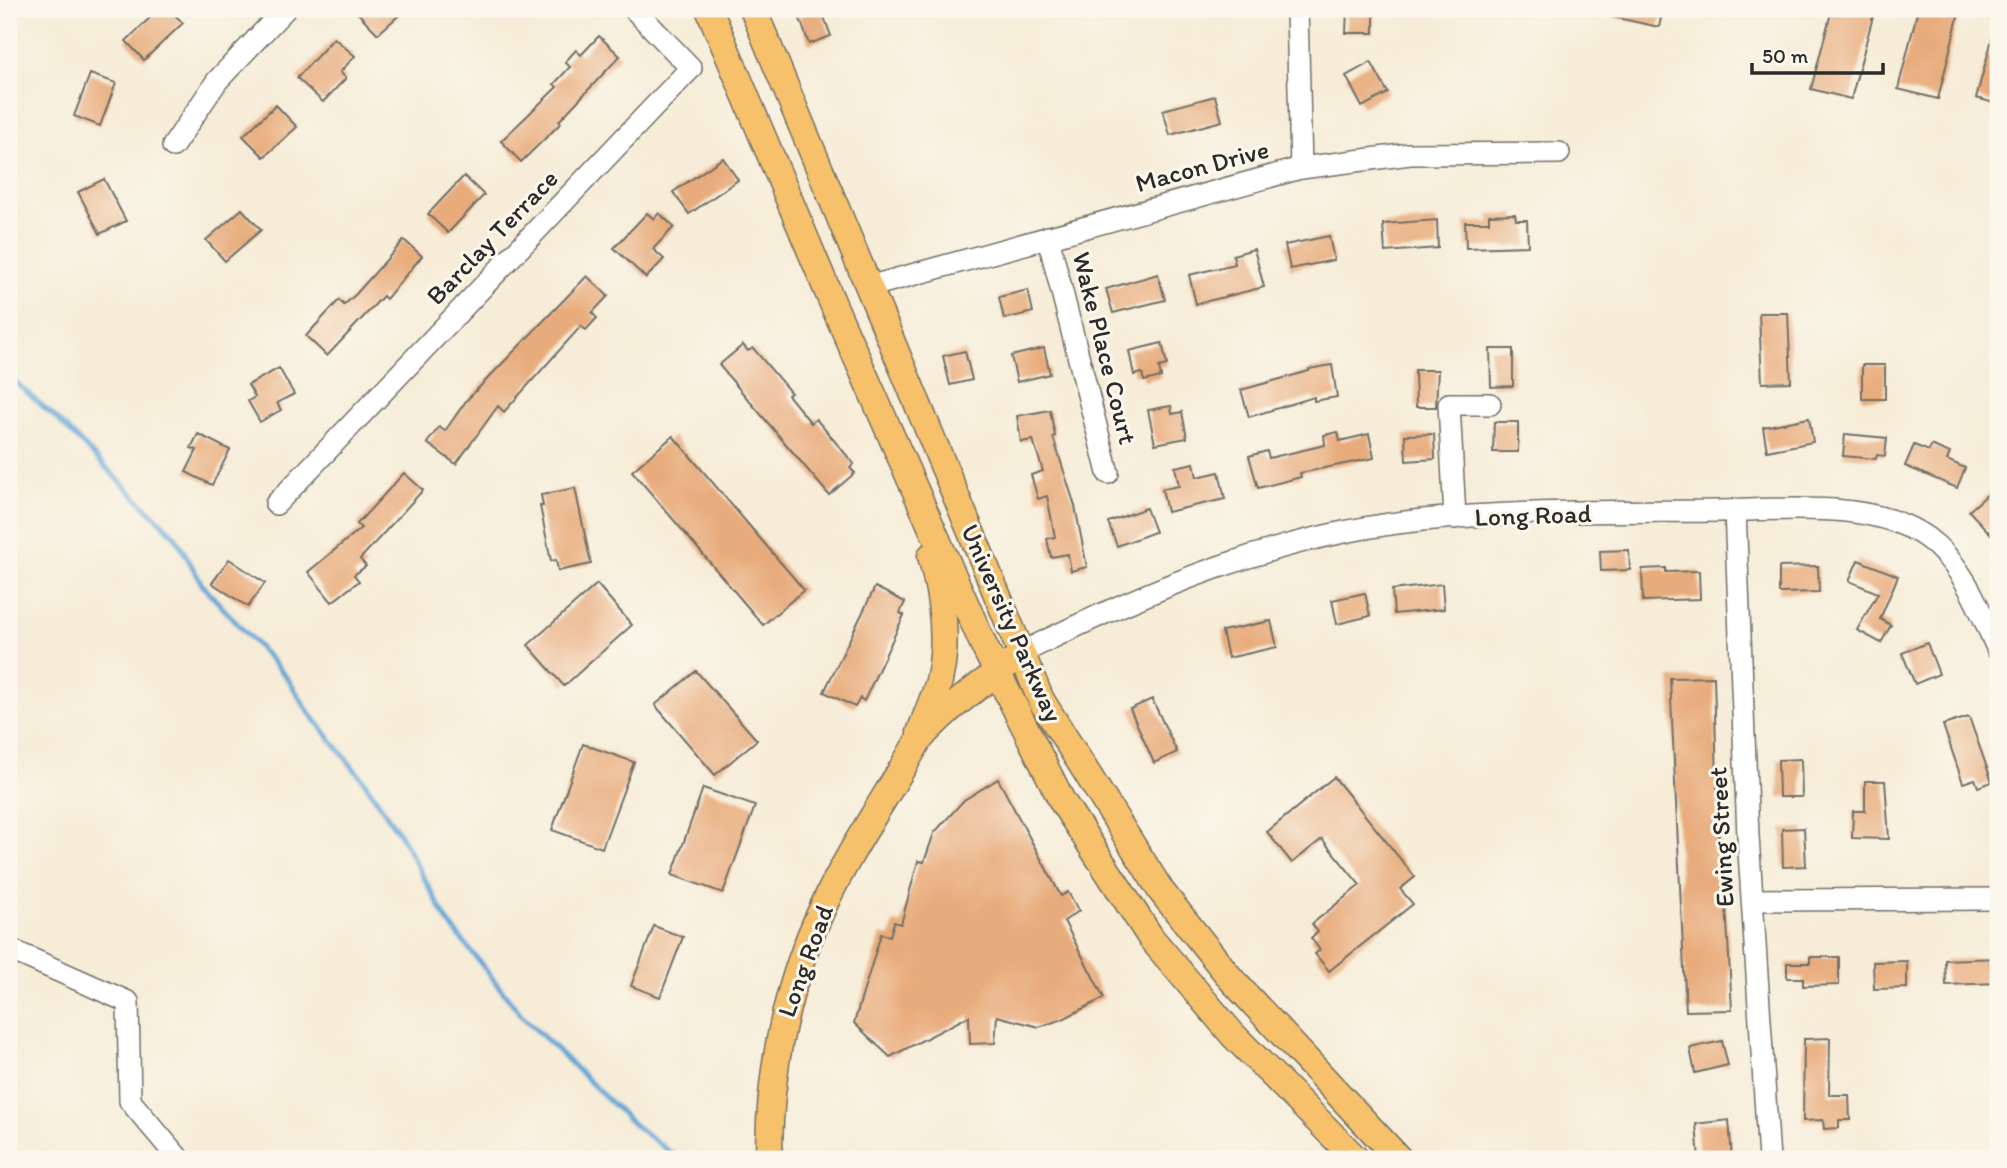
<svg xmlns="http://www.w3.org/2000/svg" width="2007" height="1168" font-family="Itim,sans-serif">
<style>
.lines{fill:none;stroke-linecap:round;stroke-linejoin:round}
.stream{stroke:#62a5d7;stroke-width:5}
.building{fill:#e8ac7c}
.minor-casing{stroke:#726f67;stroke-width:24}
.major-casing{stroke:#726f67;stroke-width:29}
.minor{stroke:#fff;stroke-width:21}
.major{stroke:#f6c16b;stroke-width:26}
.labels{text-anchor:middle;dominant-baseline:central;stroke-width:6;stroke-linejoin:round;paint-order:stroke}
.street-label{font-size:26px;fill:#2b2b2b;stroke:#fbf7ec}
</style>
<rect width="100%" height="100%" fill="#fbf7ec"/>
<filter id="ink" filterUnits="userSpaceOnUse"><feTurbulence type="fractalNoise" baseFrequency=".0143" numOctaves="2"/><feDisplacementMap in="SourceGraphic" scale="14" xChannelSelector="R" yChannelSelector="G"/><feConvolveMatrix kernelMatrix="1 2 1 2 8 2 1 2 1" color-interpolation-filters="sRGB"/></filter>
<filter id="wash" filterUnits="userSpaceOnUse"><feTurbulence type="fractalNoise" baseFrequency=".00686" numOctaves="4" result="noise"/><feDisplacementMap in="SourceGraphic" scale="28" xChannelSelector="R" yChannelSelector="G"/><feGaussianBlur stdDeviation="1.57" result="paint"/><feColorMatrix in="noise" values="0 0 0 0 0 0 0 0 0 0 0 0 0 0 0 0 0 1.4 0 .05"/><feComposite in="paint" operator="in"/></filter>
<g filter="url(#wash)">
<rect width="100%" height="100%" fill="#f6ecd7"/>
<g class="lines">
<polyline class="stream" points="9,377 54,416 175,536 203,586 288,679 308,711 364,781 402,838 448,922 523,1017 634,1125 679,1159"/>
</g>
<g id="blocks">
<g class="building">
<polygon points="159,9 169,9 183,23 144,60 126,41"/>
<polygon points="354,9 406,9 378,34"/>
<polygon points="821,9 831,36 809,44 799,16"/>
<polygon points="1347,9 1374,9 1374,33 1346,33"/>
<polygon points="1605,9 1663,9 1659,27 1604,15"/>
<polygon points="1832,9 1875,9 1851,99 1811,89"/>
<polygon points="1918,9 1960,9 1938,99 1898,89"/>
<polygon points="1994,32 1998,33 1998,104 1976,98"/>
<polygon points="599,36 620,56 559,121 561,123 521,162 501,141 557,87 554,84 570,67 565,62 576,50 581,55"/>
<polygon points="334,38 355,56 340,72 346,78 323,102 297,78"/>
<polygon points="1371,62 1388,93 1362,107 1346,76"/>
<polygon points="90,74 116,83 100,126 74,116"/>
<polygon points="1215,96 1222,121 1170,135 1163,110"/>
<polygon points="276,105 297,127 264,157 243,136"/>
<polygon points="723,158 738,180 689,214 673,192"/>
<polygon points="464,176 484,195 448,233 428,214"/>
<polygon points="104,179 126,221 100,234 78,192"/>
<polygon points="242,209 261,230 225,261 206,240"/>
<polygon points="647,213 654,219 659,213 674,227 653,249 664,259 646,278 614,248"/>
<polygon points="1515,214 1516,220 1527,220 1528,246 1466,248 1465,222 1489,222 1489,215"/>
<polygon points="1437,220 1438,248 1385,252 1383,224"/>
<polygon points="1329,236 1334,260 1290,269 1285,245"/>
<polygon points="404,240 422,256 386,299 383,296 327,356 306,336 339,300 344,305 356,294"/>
<polygon points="1254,249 1264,287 1196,304 1189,275 1235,264 1233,255"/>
<polygon points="1158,274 1165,300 1113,313 1106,289"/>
<polygon points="587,276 608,296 592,313 597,318 586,330 581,326 504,412 498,406 456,464 427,443 439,427 445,431 466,401"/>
<polygon points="1028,290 1033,312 1004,319 999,297"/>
<polygon points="1759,313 1788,313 1791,382 1762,383"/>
<polygon points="1162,343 1167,365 1159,367 1161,377 1144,381 1142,373 1134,375 1129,351"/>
<polygon points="743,345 748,351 753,348 791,393 788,395 811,423 816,419 854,464 850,468 855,473 829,495 719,365"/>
<polygon points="1044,348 1050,374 1017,382 1011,356"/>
<polygon points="1490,349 1513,349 1513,386 1491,387"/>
<polygon points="965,351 972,380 950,385 943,356"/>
<polygon points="1332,365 1337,397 1314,401 1314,397 1249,417 1241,390 1309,371 1309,369"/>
<rect x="1862" y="365" width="23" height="34"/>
<polygon points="279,368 294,394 277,403 281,410 260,422 248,401 255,397 248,385"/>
<polygon points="1415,370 1438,370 1436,407 1416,407"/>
<polygon points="1171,406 1172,414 1182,412 1187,438 1155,444 1148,410"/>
<polygon points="1050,410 1055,436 1053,437 1075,506 1087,567 1071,571 1068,554 1051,557 1047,539 1055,537 1047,496 1038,499 1031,475 1043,471 1033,440 1021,442 1017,416"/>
<polygon points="1809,418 1813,442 1767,451 1763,427"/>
<polygon points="1494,422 1518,422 1518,452 1493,452"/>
<polygon points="1338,432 1340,441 1369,434 1374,458 1300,473 1301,477 1258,488 1249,456 1267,451 1269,458 1325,445 1324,435"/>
<polygon points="198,434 230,450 212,485 186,472 197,450 191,448"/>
<polygon points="1434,434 1435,459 1406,461 1405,435"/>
<polygon points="1845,434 1887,438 1885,456 1877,455 1876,459 1843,456"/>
<polygon points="673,436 804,590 763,625 632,471"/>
<polygon points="1914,445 1929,451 1931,445 1950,453 1947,460 1965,468 1957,488 1905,466"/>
<polygon points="1194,463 1197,477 1219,472 1225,499 1167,512 1162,489 1179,486 1175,467"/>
<polygon points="404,473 423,490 360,559 366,566 354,575 359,581 332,602 308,572 361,528 357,524"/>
<polygon points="1998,485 1998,542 1969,511"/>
<polygon points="575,488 591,564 558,571 556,560 551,561 540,506 543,506 541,495"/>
<polygon points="1146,508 1155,532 1117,546 1108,522"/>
<polygon points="1629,550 1630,570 1601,571 1600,551"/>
<polygon points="229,559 265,583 248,607 212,583"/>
<polygon points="1858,560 1898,576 1880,619 1891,625 1881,643 1857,630 1878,593 1849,581"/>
<polygon points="1818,566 1819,592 1779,593 1779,567"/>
<polygon points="1666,568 1666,572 1699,571 1700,599 1643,601 1642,569"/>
<polygon points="597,584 632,625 564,686 528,645"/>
<polygon points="1442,584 1444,609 1394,614 1392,590"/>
<polygon points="875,587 905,602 900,613 904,615 864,701 860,698 855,707 824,692"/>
<polygon points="1365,593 1370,616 1337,624 1332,600"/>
<polygon points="1271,621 1277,647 1228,658 1222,631"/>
<polygon points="1927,643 1939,674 1915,684 1902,653"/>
<polygon points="696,671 757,740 715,775 655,705"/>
<polygon points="1714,677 1719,852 1723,852 1732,1010 1686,1011 1670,678"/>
<polygon points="1152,699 1177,752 1154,763 1130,709"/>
<polygon points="1969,717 1992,782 1978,787 1975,779 1963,783 1943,725"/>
<polygon points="583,744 634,762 602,848 552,830"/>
<polygon points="1801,759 1802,797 1779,797 1778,760"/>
<polygon points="1334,777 1415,877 1400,889 1413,904 1329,971 1315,954 1320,950 1311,938 1318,932 1312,924 1360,885 1322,839 1292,863 1267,832"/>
<polygon points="998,779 1061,896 1068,892 1079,911 1064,921 1104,998 1063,1019 1039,1027 997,1016 995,1043 970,1044 969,1016 890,1057 854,1023 881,934 890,936 894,922 901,924 918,861 924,862 934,833 964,800"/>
<polygon points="1865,781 1885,781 1889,839 1852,838 1853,811 1865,811"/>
<polygon points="703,788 755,806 723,893 672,875"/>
<polygon points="1804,828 1806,866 1783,867 1782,829"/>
<polygon points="654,926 683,937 660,997 631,986"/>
<polygon points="1810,957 1839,957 1839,985 1803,986 1803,978 1787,978 1787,963 1810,963"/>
<polygon points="1998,958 1998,983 1946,985 1945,960"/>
<polygon points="1907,961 1907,988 1874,989 1873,962"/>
<polygon points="1830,1038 1829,1095 1849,1095 1850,1120 1839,1120 1839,1128 1824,1129 1823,1120 1803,1121 1804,1039"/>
<polygon points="1722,1041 1728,1065 1695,1073 1690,1048"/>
<polygon points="1729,1120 1732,1159 1699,1159 1696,1124"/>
</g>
</g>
</g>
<g filter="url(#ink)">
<use href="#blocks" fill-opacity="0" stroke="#726f67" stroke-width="2"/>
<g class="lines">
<g class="minor-casing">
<g id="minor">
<polyline points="1297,9 1301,168"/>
<polyline points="173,146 217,81 285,9"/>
<polyline points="1048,237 1108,473"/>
<polyline points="868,287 1301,168 1410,154 1559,153"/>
<polyline points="276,504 691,68 634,9"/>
<polyline points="1735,510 1748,836 1769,1159"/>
<polyline points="1455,518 1449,404 1490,404"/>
<path d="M 1023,652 C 1149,589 1280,534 1423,520 C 1520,510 1620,512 1718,511 C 1782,510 1873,499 1927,538 C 1964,565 1980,611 1998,650"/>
<polyline points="1753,900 1998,899"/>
<polyline points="9,949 128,1002 130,1101 179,1159"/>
</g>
</g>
<g class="major-casing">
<g id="major">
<polyline points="709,9 833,304 984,646 1062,801 1151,938 1233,1035 1356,1159"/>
<polyline points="753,9 1041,700 1161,891 1232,980 1399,1159"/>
<path d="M 920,733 C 926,715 934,698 939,681 C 949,639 942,596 931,556"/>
<path d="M 769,1159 C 769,1071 785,987 823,907 C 850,849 887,796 918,741 C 945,709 977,688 1009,663"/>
</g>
</g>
<use href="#minor" class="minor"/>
<use href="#major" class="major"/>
</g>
</g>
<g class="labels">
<g class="street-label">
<text transform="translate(1202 166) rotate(-15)">Macon Drive</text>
<text transform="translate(492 237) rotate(-46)">Barclay Terrace</text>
<text transform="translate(1105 348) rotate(76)">Wake Place Court</text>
<text transform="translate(1533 515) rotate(-2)">Long Road</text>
<text transform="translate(1012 623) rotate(66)">University Parkway</text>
<text transform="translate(1721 837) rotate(-93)">Ewing Street</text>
<text transform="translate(805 961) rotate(-70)">Long Road</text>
</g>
</g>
<rect width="2007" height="1168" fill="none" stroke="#fbf7ec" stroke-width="35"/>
<path d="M1752 63v10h131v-10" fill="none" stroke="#2b2b2b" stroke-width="3.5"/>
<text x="1762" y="63" font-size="21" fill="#2b2b2b" stroke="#fbf7ec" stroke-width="5" paint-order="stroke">50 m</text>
</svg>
